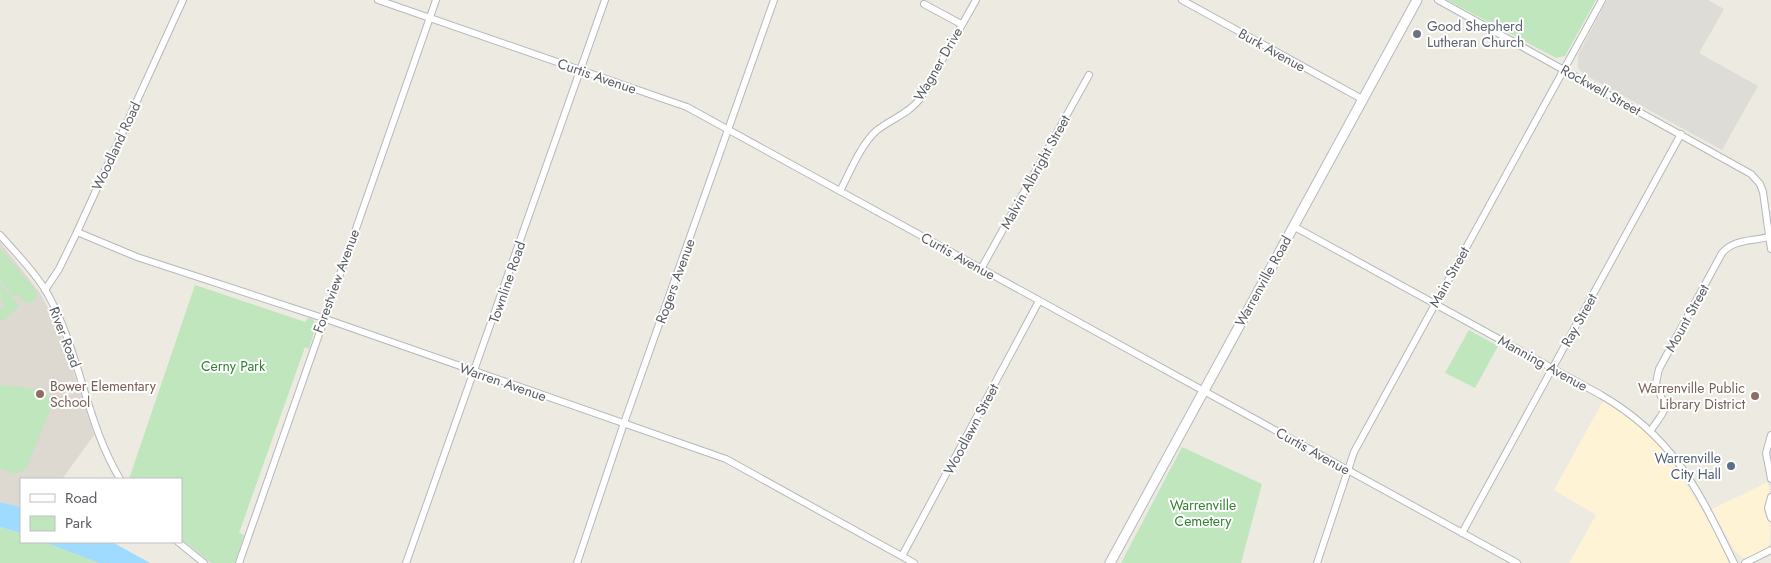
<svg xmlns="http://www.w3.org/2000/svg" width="1771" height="563" font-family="Jost,sans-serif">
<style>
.commercial{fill:#fef3d5}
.industrial{fill:#dedcd6}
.education{fill:#ddd9d0}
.green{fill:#bfe6bd}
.water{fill:#9fdaff}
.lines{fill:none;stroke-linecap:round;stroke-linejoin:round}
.street-casing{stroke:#b4b8bc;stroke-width:8}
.secondary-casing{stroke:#b5b9be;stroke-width:11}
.street{stroke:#fff;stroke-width:6}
.secondary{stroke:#fff;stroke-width:9}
.worship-dot{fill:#6b7280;stroke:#fff;stroke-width:2}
.education-dot{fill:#8d6e63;stroke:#fff;stroke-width:2}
.service-dot{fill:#5c6f8a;stroke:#fff;stroke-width:2}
.labels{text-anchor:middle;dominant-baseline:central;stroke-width:4;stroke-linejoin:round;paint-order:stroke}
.worship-label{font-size:14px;fill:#5b616d;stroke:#fff;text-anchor:start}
.street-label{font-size:14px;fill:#5a5e63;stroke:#fff}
.park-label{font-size:14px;fill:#328232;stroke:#fff}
.education-label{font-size:14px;fill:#785e54;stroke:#fff;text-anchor:start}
.service-label{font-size:14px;fill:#4e5e75;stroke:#fff;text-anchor:end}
</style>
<rect width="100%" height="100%" fill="#edeae1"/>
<g class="commercial">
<polygon points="1604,399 1630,416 1668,453 1726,551 1728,563 1569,563 1596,515 1554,490"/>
<polygon points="1768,482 1769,492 1764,510 1771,527 1769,544 1767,548 1748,558 1743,558 1734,550 1712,509"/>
</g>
<polygon class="industrial" points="1607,0 1708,0 1724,9 1699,53 1758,86 1722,150 1585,75 1578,68 1578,55"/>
<polygon class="education" points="0,242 40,293 55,321 67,352 94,435 62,479 21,479 21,507 0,502"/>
<g class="green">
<polygon points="1447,0 1596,0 1565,56 1556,58"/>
<polygon points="0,248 36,291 37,295 34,301 25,303 18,294 14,297 0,280"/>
<polygon points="0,283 19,306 3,321 0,321 0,310 5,306 1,300"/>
<polygon points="195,285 305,322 308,318 313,319 316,325 309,349 305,347 239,533 244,535 235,563 211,563 181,539 181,479 129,479"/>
<polygon points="1469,330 1498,346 1475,388 1445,373"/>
<polygon points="0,385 28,388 55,398 26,469 14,474 0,468"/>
<polygon points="1182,447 1262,484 1241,563 1121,563"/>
<polygon points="0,527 21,533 21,542 44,542 99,563 0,563"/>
</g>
<g class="water">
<polygon points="0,502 21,507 21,533 0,527"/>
<polygon points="44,542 112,542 150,563 99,563"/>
</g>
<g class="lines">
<g class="street-casing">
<g id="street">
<polyline points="378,0 687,107 1517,563"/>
<polyline points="1182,0 1362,99"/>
<polyline points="1438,0 1751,174 1760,184 1763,192 1771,249"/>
<polyline points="924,4 961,24"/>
<path d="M 840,191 C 850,172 860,146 876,131 C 891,119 908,114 920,99 L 976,0"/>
<path d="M 1293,226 L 1601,395 C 1675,438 1698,490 1734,563"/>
<polyline points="77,232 137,257 323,318 726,459 914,563"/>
<path d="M 0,235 C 15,252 34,271 46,291 C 80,350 85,421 120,479"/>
<polyline points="981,269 1089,75"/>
<polyline points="45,290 59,269 77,232 183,0"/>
<path d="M 1651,430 C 1671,403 1665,411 1656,383 L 1659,369 L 1722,253 C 1735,238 1754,242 1771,236"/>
<polyline points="1771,435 1766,453 1771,479"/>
<polyline points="1771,497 1768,508 1771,518"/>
<polyline points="1462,533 1681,134"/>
<polyline points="178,542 204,563"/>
<polyline points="902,556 1039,301"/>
<polyline points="239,563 436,0"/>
<polyline points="406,563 605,0"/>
<polyline points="577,563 624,423 774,0"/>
<polyline points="1317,563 1354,452 1602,0"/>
<polyline points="1745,563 1771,550"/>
</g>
</g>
<g class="secondary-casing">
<polyline id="secondary" points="1110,563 1417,0"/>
</g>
<use href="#street" class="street"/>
<use href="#secondary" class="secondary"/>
</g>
<circle class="worship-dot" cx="1417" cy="34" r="5"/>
<g class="education-dot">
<circle cx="40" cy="394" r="5"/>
<circle cx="1755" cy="396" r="5"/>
</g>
<circle class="service-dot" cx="1731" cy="466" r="5"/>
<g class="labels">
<g class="worship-label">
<text x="1427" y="26">Good Shepherd<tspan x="1427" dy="16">Lutheran Church</tspan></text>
</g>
<g class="street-label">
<text transform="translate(1272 50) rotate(29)">Burk Avenue</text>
<text transform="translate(938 64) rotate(-60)">Wagner Drive</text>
<text transform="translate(597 76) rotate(19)">Curtis Avenue</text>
<text transform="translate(1601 90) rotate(29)">Rockwell Street</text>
<text transform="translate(116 146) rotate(-65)">Woodland Road</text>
<text transform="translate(1035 172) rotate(-61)">Malvin Albright Street</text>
<text transform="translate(958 256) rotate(29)">Curtis Avenue</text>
<text transform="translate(1449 277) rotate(-61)">Main Street</text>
<text transform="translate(336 281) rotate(-70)">Forestview Avenue</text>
<text transform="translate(675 281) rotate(-70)">Rogers Avenue</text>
<text transform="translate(1263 281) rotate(-61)">Warrenville Road</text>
<text transform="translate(507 282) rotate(-71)">Townline Road</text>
<text transform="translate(1687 318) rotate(-61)">Mount Street</text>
<text transform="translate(1579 320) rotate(-61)">Ray Street</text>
<text transform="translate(65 337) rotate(69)">River Road</text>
<text transform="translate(1543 363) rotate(29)">Manning Avenue</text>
<text transform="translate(503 382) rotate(19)">Warren Avenue</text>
<text transform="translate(971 429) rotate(-62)">Woodlawn Street</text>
<text transform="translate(1313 451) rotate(29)">Curtis Avenue</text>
</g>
<g class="park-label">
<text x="233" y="366">Cerny Park</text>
<text x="1203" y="505">Warrenville<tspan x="1203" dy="16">Cemetery</tspan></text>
</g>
<g class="education-label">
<text x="50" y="386">Bower Elementary<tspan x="50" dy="16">School</tspan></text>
<text x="1745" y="388" text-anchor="end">Warrenville Public<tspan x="1745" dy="16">Library District</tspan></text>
</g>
<g class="service-label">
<text x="1721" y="458">Warrenville<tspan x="1721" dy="16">City Hall</tspan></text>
</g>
</g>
<rect x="20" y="478" width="162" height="65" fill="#ffffff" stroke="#bdbfc1"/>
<rect x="30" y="494" width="25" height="8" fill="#ffffff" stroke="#bdbfc1"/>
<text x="65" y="503" font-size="15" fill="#5a5e63">Road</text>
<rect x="30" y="516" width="25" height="15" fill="#bfe6bd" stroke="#bdbfc1"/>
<text x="65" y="528" font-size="15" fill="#5a5e63">Park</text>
</svg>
